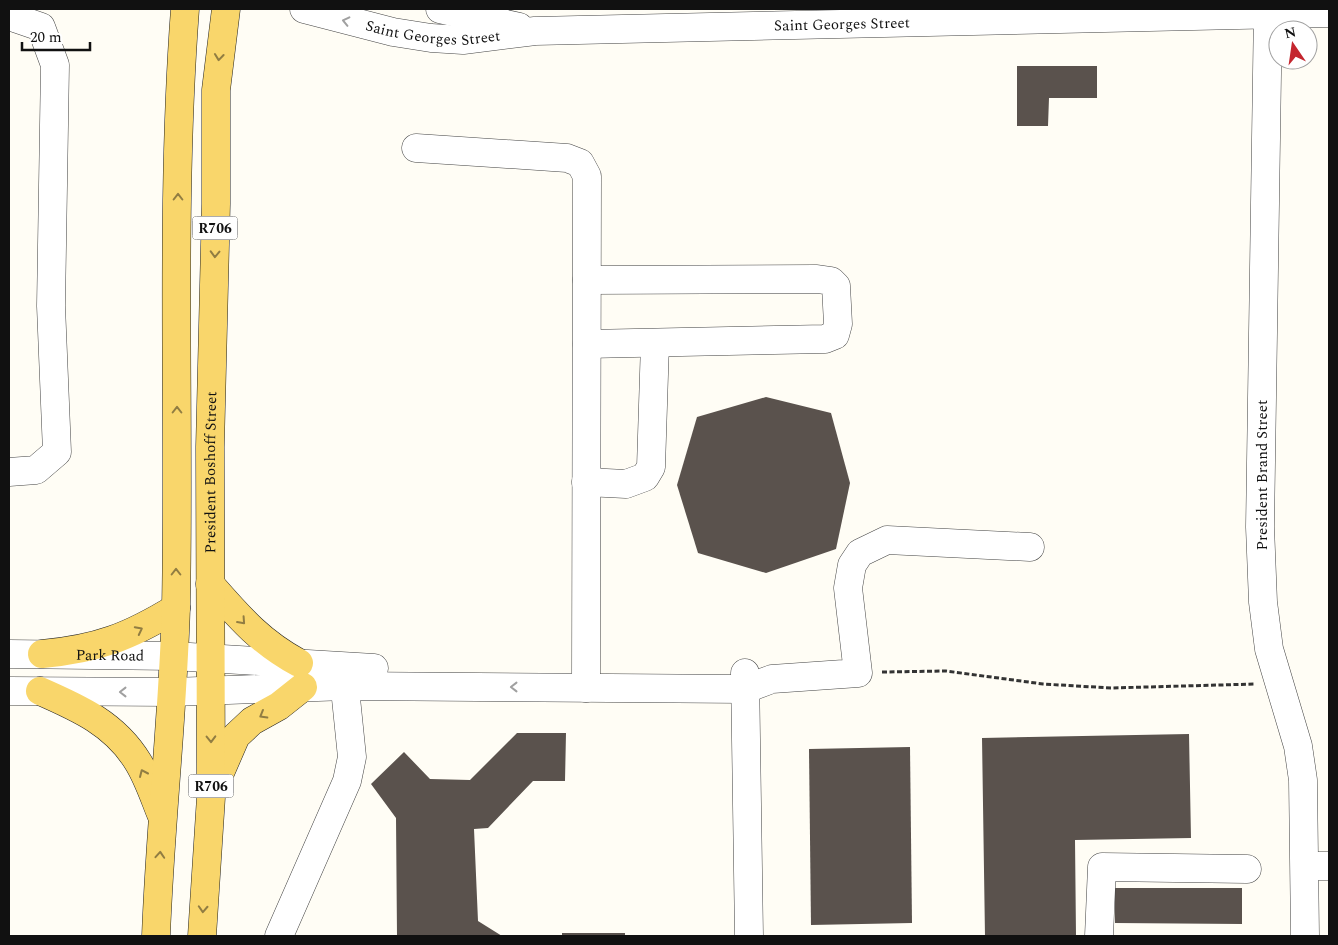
<svg xmlns="http://www.w3.org/2000/svg" width="1338" height="945" font-family="Spectral,serif">
<style>
.building{fill:#5a524d}
.lines{fill:none;stroke-linecap:round;stroke-linejoin:round}
.minor-casing{stroke:#444;stroke-width:29}
.major-casing{stroke:#222;stroke-width:29}
.path{stroke:#333;stroke-width:3;stroke-dasharray:5 2.5;stroke-linecap:butt}
.minor{stroke:#fff;stroke-width:28}
.major{stroke:#f9d66b;stroke-width:28}
.oneway{stroke:#a0a0a0}
.oneway2{stroke:#917d42}
.labels{text-anchor:middle;dominant-baseline:central;stroke-width:5;stroke-linejoin:round;paint-order:stroke}
.shield{fill:#fff;stroke:#585858;stroke-width:1}
.shield-label{font-size:14px;font-weight:bold;fill:#111}
.street-label{font-size:15px;fill:#111;stroke:#fff}
</style>
<rect width="100%" height="100%" fill="#fffdf5"/>
<g class="building">
<polygon points="1017,66 1097,66 1097,98 1049,98 1048,126 1017,126"/>
<polygon points="766,397 831,413 850,483 836,549 766,573 698,553 677,485 697,417"/>
<polygon points="517,733 566,733 565,781 533,781 488,828 474,829 478,921 502,936 397,936 396,818 371,784 404,752 430,779 470,780"/>
<polygon points="1189,734 1191,838 1075,840 1076,936 985,936 982,738"/>
<polygon points="910,747 912,923 811,925 809,749"/>
<polygon points="1115,888 1242,888 1242,924 1115,923"/>
<rect x="562" y="933" width="63" height="3"/>
</g>
<g class="lines">
<g class="minor-casing">
<g id="minor">
<path id="s1" d="M 304,9 L 393,32 L 431,38 L 463,40 L 535,31 L 1329,13"/>
<polyline points="440,9 519,27"/>
<polyline points="1268,9 1260,527 1263,602 1269,649 1298,746 1303,780 1305,936"/>
<polyline points="9,16 41,27 55,65 51,306 57,452 36,470 9,472"/>
<polyline points="416,148 567,158 580,163 587,176 586,688"/>
<polyline points="587,344 825,339 835,335 838,324 836,286 831,281 817,279 587,280"/>
<polyline points="586,482 626,484 645,477 651,467 655,343"/>
<path id="s2" d="M 9,654 L 173,656 L 374,668"/>
<polyline points="745,673 749,936"/>
<polyline points="9,691 172,692 346,686 745,689 772,679 858,673 848,588 852,565 860,553 887,540 1030,547"/>
<polyline points="1305,866 1329,866"/>
<polyline points="279,936 347,781 352,757 343,669"/>
<polyline points="1099,936 1102,867 1247,869"/>
</g>
</g>
<g class="major-casing">
<g id="major">
<path d="M 210,584 C 239,617 260,642 299,663"/>
<path d="M 42,654 C 97,649 129,637 176,608"/>
<path d="M 40,691 C 79,708 115,724 138,762 C 148,778 154,797 161,814"/>
<polyline points="216,782 236,736 252,721 279,706 303,687"/>
<path d="M 156,936 C 160,826 173,716 176,606 C 180,407 170,207 185,9"/>
<path id="s3" d="M 202,936 L 211,797 L 210,447 L 216,204 L 216,90 L 226,9"/>
</g>
</g>
<polyline class="path" points="882,672 946,671 1043,684 1111,688 1255,684"/>
<use href="#minor" class="minor"/>
<use href="#major" class="major"/>
</g>
<defs><path id="oneway-chevron" d="M-2-3.5L2.5 0L-2 3.5" fill="none" stroke-width="1.6" stroke-linecap="round" stroke-linejoin="round" transform="scale(1.25)"/></defs>
<g class="oneway">
<use href="#oneway-chevron" transform="translate(346 21) rotate(-167)"/>
<use href="#oneway-chevron" transform="translate(514 687) rotate(-180)"/>
<use href="#oneway-chevron" transform="translate(123 692) rotate(-180)"/>
</g>
<g class="oneway2">
<use href="#oneway-chevron" transform="translate(219 57) rotate(96)"/>
<use href="#oneway-chevron" transform="translate(178 197) rotate(-90)"/>
<use href="#oneway-chevron" transform="translate(215 254) rotate(92)"/>
<use href="#oneway-chevron" transform="translate(177 410) rotate(-90)"/>
<use href="#oneway-chevron" transform="translate(176 572) rotate(-90)"/>
<use href="#oneway-chevron" transform="translate(242 621) rotate(48)"/>
<use href="#oneway-chevron" transform="translate(139 630) rotate(-27)"/>
<use href="#oneway-chevron" transform="translate(263 715) rotate(150)"/>
<use href="#oneway-chevron" transform="translate(211 739) rotate(89)"/>
<use href="#oneway-chevron" transform="translate(143 773) rotate(-114)"/>
<use href="#oneway-chevron" transform="translate(160 855) rotate(-86)"/>
<use href="#oneway-chevron" transform="translate(203 909) rotate(93)"/>
</g>
<g class="labels">
<g class="shield">
<rect x="192.5" y="216.5" width="45" height="23" rx="4"/>
<rect x="188.5" y="774.5" width="45" height="23" rx="4"/>
</g>
<g class="shield-label">
<text x="215" y="228">R706</text>
<text x="211" y="786">R706</text>
</g>
<g class="street-label">
<text stroke="none"><textPath href="#s1" startOffset="542">Saint Georges Street</textPath></text>
<text stroke="none"><textPath href="#s1" startOffset="132">Saint Georges Street</textPath></text>
<text stroke="none"><textPath href="#s3" startOffset="464">President Boshoff Street</textPath></text>
<text transform="translate(1262 475) rotate(-90)">President Brand Street</text>
<text stroke="none"><textPath href="#s2" startOffset="101">Park Road</textPath></text>
</g>
</g>
<rect width="1338" height="945" fill="none" stroke="#111111" stroke-width="20"/>
<g transform="translate(1293 45) rotate(347)"><circle r="24" fill="#ffffff" stroke="#a0a0a0"/>
<path d="M0-4L9 19L0 12L-9 19Z" fill="#c4262e"/>
<text y="-8" font-size="14" font-weight="bold" text-anchor="middle" fill="#111111">N</text>
</g>
<path d="M22 42v8h68v-8" fill="none" stroke="#111111" stroke-width="2.5"/>
<text x="30" y="42" font-size="15" fill="#111111" stroke="#ffffff" stroke-width="4" paint-order="stroke">20 m</text>
</svg>
